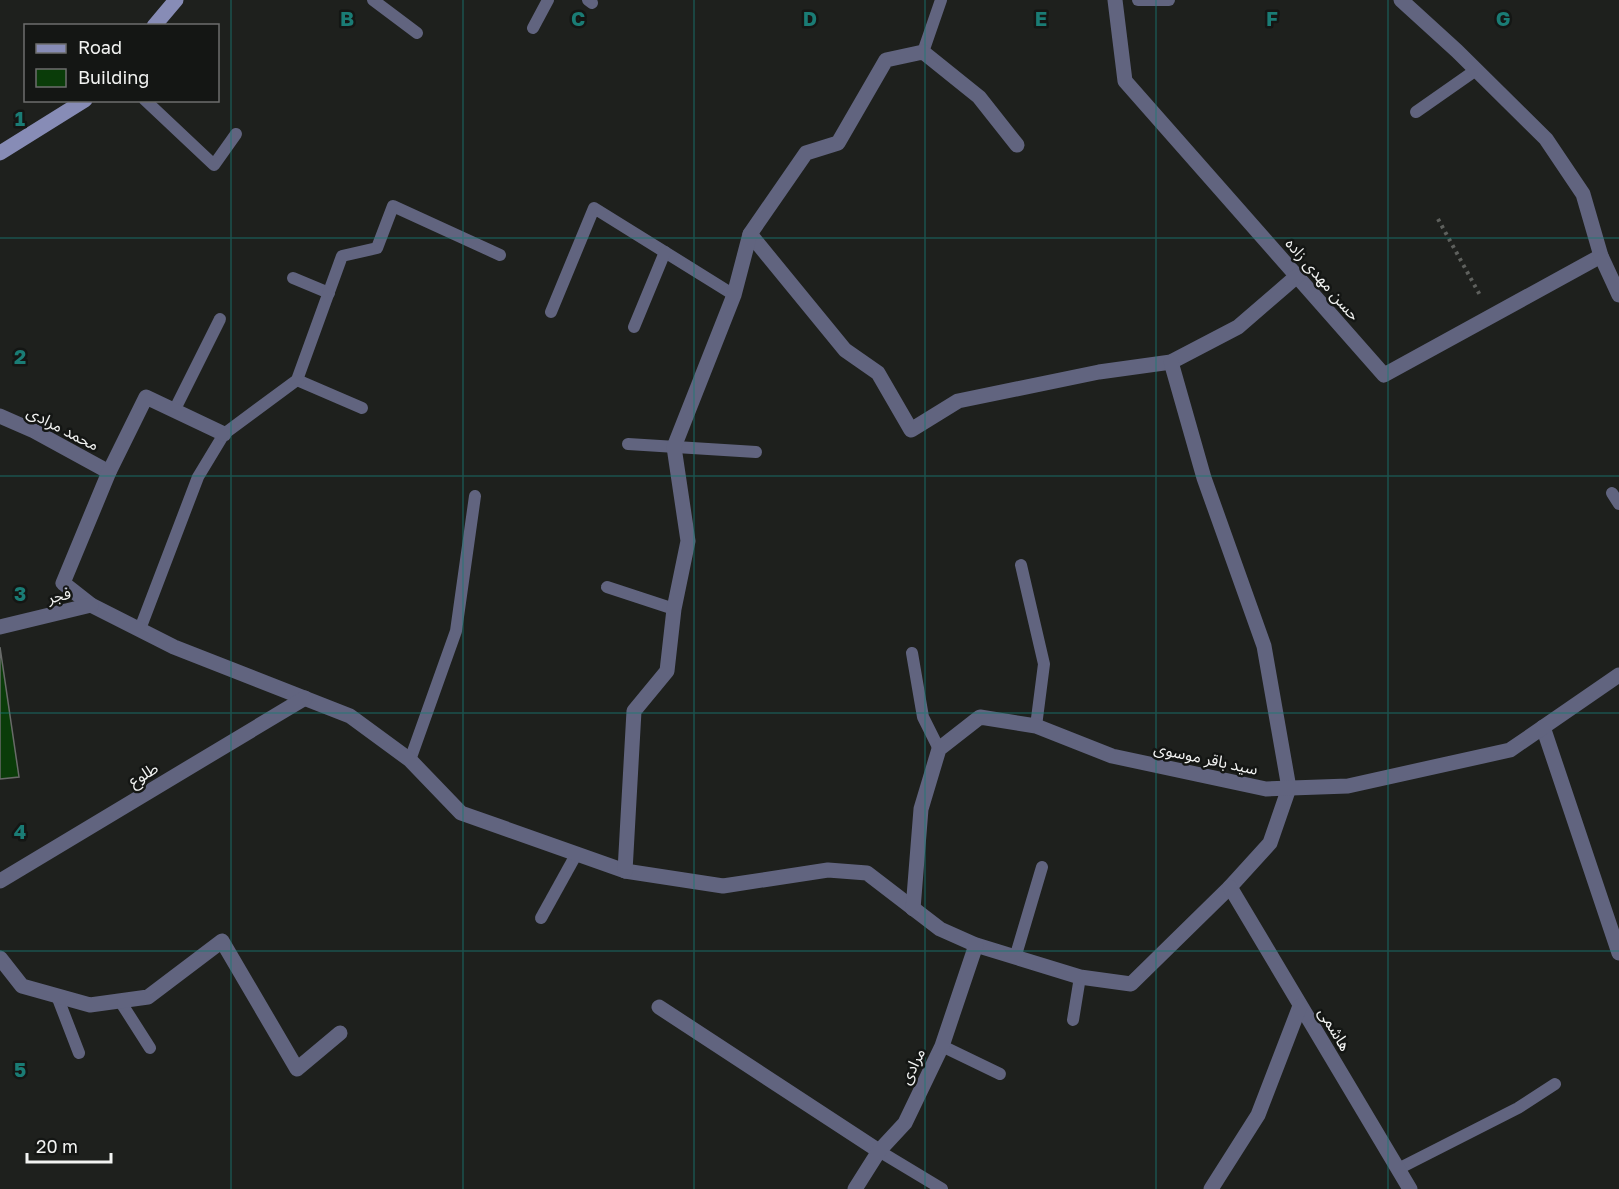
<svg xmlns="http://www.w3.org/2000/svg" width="1619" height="1189" font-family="'Golos Text','Noto Sans Arabic',sans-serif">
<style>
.building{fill:#0a3c09;stroke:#686a68;stroke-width:1.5}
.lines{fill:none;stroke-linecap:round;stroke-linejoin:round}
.path{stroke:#5e605d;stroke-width:4;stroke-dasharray:3 4.5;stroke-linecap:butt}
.lane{stroke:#61647f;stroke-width:12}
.street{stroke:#61647f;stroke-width:15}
.secondary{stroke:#878cb6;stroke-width:15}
.grid{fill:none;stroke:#1a7c75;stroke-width:1.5;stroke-opacity:0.55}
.labels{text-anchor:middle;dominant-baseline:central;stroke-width:5;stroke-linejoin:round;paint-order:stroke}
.street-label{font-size:16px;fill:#f2f3f2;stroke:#141614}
.grid-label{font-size:20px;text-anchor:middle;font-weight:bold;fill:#1a7c75;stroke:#141614;stroke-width:5;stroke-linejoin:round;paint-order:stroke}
</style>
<rect width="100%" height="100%" fill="#1e201d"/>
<polygon class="building" points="0,647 19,777 0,779"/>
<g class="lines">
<polyline class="path" points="1438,219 1481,297"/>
<g class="lane">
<polyline points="373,0 417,33"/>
<polyline points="588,0 592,3"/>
<polyline points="1138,0 1169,0"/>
<polyline points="533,28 548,0"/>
<polyline points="923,52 941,0"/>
<polyline points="145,100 214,165 236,134"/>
<polyline points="1416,112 1476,70"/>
<polyline points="293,278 329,293"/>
<polyline points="551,312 594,208 734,295"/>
<polyline points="634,327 665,252"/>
<polyline points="297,380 362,408"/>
<polyline points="174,411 220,319"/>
<polyline points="628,444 756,452"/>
<polyline points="1612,493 1619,504"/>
<polyline points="1021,565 1044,664 1036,726"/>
<polyline points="607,587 674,609"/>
<polyline points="140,629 198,477 224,434 297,380 342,256 377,248 393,206 500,255"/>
<polyline points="912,653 923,717 939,749"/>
<polyline points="410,760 456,631 475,496"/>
<polyline points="541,918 577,853"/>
<polyline points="1015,958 1042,867"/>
<polyline points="57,996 79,1053"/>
<polyline points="120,1001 150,1048"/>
<polyline points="1073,1020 1080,977"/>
<polyline points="942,1046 1000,1074"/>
<polyline points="879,1151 942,1189"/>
<polyline points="1398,1169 1518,1108 1555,1084"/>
</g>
<g class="street">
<polyline points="1115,0 1125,81 1384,375 1601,256"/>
<polyline points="1401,0 1457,51 1546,139 1583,194 1601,256 1619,295"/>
<polyline points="750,234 845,350 878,373 911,430 958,401 1099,372 1171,362 1238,327 1297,276"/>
<polyline points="0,416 34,431 109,472"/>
<polyline points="224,434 146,397 109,472 63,583 91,605 174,647 350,716 410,760 461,813 625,871 723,886 828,870 867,873 940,929 976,945 1080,977 1131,984 1230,887 1270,843 1289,788 1264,646 1204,478 1171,362"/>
<polyline points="0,627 91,605"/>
<polyline points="1543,727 1619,953"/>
<polyline points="625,871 634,711 667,671 674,609 688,541 674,447 734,295 750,234 806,153 838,143 886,60 923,52 979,97 1017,145"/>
<polyline points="0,881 305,698"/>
<polyline points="1230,887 1410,1189"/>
<polyline points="913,909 921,809 939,749 980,717 1036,726 1112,756 1266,789 1348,786 1510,750 1619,675"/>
<polyline points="0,958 22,986 90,1005 148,997 222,941 297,1069 340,1033"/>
<polyline points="659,1007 879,1151"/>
<polyline points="855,1189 879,1151 905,1123 942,1046 976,945"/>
<polyline points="1211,1189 1258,1115 1300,1006"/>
</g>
<g class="secondary">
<polyline points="154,26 176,0"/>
<polyline points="0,153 85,100"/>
</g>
</g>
<path class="grid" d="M 231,0 L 231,1189M 463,0 L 463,1189M 694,0 L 694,1189M 925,0 L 925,1189M 1156,0 L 1156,1189M 1388,0 L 1388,1189M 0,238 L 1619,238M 0,476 L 1619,476M 0,713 L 1619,713M 0,951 L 1619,951"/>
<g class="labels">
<g class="street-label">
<text transform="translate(1323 279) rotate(49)">حسن مهدی زاده</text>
<text transform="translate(63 428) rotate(27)">محمد مرادی</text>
<text transform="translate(59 595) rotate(-14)">فجر</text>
<text transform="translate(1206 758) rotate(12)">سید باقر موسوی</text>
<text transform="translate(143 774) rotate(-31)">طلوع</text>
<text transform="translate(1335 1029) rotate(59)">هاشمی</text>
<text transform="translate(912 1066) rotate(-64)">مرادی</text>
</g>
</g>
<g class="grid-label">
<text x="347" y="26">B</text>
<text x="578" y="26">C</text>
<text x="810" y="26">D</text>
<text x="1041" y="26">E</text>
<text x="1272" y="26">F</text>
<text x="1503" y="26">G</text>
<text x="20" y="126">1</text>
<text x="20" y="364">2</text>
<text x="20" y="601">3</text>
<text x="20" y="839">4</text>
<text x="20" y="1077">5</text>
</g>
<rect x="24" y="24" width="195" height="78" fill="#141614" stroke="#6d6e6d" stroke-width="1.5"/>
<rect x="36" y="44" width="30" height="9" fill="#878cb6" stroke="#6d6e6d" stroke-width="1.5"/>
<text x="78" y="54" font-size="18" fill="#f2f3f2">Road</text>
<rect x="36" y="69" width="30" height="18" fill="#0a3c09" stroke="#6d6e6d" stroke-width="1.5"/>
<text x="78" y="84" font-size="18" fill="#f2f3f2">Building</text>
<path d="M27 1153v9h84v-9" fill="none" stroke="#f2f3f2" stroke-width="3"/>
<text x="36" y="1153" font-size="18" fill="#f2f3f2" stroke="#141614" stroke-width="4.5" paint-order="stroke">20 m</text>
</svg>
